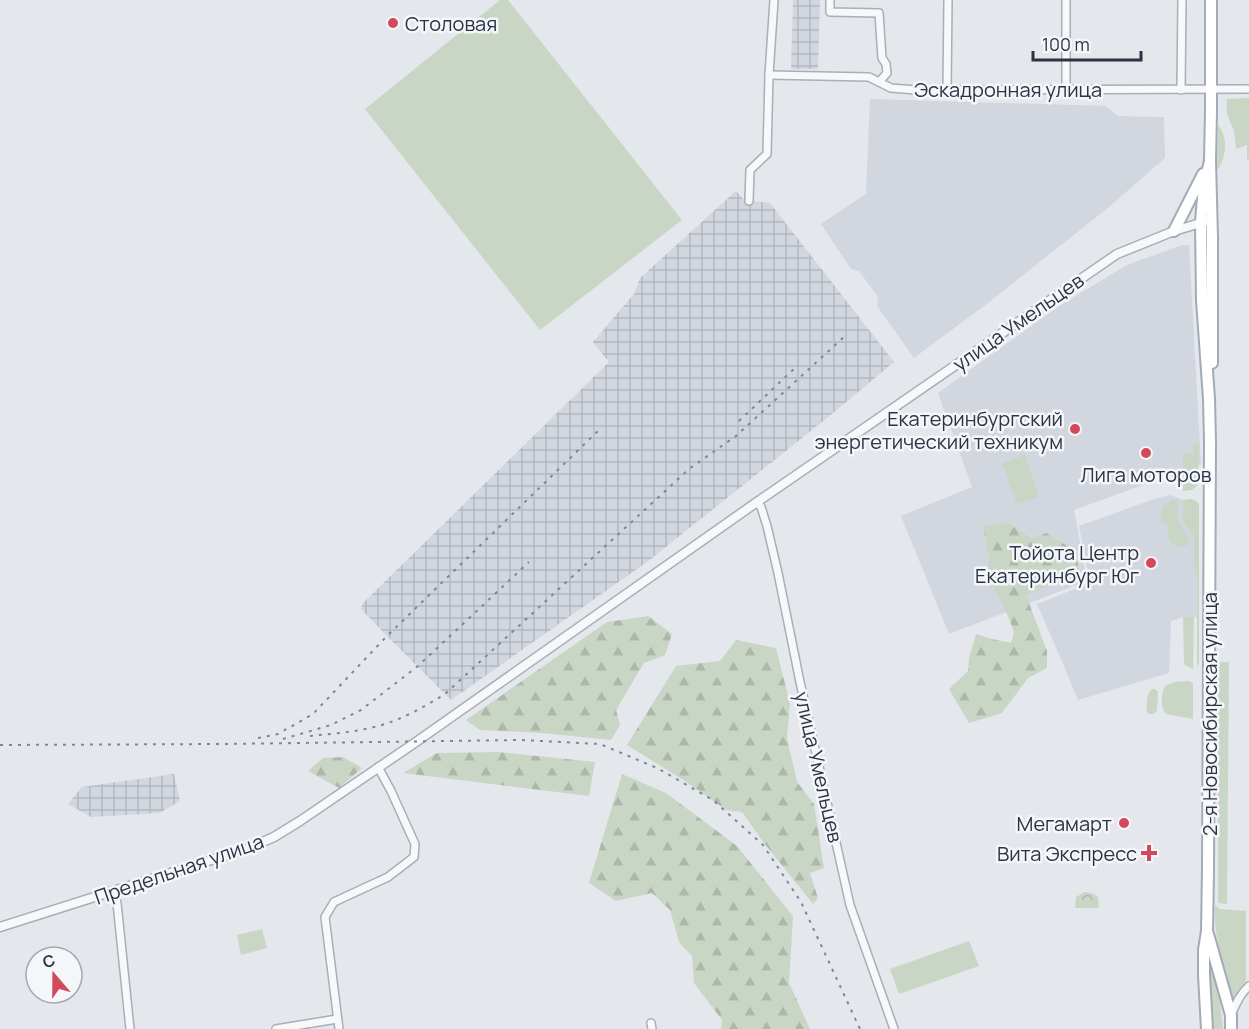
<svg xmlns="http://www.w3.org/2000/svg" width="1249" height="1029" font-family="Manrope,sans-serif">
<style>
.built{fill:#d2d6de}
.industrial{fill:url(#industrial-grid)}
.grass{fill:#c9d6c5}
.forest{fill:url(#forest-firs)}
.park{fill:url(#park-crowns)}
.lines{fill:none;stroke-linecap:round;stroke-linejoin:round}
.minor-casing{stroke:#a9aeb7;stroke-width:10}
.tertiary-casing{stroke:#a9aeb7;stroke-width:11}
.primary-casing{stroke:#a3abb8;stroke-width:14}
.minor{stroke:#f7f8fa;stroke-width:7}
.tertiary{stroke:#f7f8fa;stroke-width:8}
.primary{stroke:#fff;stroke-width:10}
.rail{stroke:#7d8696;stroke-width:2;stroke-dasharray:3 6;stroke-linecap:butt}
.poi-dot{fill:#d1495b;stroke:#f4f6f9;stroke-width:2}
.labels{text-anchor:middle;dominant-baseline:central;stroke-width:5;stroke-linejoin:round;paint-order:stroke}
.poi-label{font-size:20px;fill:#2b3445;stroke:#f4f6f9;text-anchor:end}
.street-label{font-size:20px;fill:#2b3445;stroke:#f4f6f9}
</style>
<defs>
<pattern id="industrial-grid" width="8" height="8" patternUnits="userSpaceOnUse" patternTransform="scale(1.5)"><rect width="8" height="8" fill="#d2d6de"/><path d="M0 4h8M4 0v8" fill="none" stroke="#b4b8c0"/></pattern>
<pattern id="forest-firs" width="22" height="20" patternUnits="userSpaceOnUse" patternTransform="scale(1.5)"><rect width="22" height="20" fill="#c9d6c5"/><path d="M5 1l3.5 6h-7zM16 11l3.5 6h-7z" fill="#adb8ab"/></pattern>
<pattern id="park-crowns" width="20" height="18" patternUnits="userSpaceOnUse" patternTransform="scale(1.5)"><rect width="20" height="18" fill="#c9d6c5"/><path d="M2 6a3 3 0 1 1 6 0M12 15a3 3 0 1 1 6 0" fill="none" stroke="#adb8ab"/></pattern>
</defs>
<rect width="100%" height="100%" fill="#e4e7ec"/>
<g class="built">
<polygon points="870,99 1106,106 1118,116 1164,117 1165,158 1109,207 988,303 914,358 877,306 878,297 859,271 851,269 821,224 866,194"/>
<polygon points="1182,245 1189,245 1201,464 1074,510 1087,581 949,634 901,516 972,487 938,393 1059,306 1127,265"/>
<polygon points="1170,495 1183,500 1182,520 1194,536 1194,563 1197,574 1197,617 1183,617 1171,621 1169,673 1078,700 1064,666 1037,604 1090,583 1079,526 1154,499"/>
</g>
<g class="industrial">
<polygon points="793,0 820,0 818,69 791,69"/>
<polygon points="736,191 744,200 770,203 894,362 827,418 647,562 451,700 387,636 361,609 363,603 609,362 593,342 634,294 640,278"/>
<polygon points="174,774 180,801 159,813 91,817 68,804 82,787"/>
</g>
<g class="grass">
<polygon points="500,0 508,0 682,220 540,330 365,109"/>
<path d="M 1249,98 L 1249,159 L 1247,160 L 1247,145 L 1236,149 C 1235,142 1235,135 1233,128 C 1227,115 1226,114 1227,99 Z"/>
<path d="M 1218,125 C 1229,139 1226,157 1217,171 Z"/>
<polygon points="1193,444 1199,444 1198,485 1192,490 1183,491 1183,454 1193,454"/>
<polygon points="1025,455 1039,497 1017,504 1002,463"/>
<polygon points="1191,499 1195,500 1199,504 1199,664 1197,666 1197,574 1194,564 1194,536 1182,520 1183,500"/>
<path d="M 1173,500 L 1178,500 L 1178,520 L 1190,542 C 1184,550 1174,546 1169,540 L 1167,530 L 1169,526 L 1161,522 C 1161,511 1161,504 1173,500 Z"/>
<polygon points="1183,617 1194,617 1193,669 1187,666 1184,664"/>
<polygon points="1218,662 1229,662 1227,904 1218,903"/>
<path d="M 1188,681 L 1193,683 L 1193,719 L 1166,714 C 1160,707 1161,694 1165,686 L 1175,682 Z"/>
<path d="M 1152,689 L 1155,689 L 1158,692 L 1157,711 L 1153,714 L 1149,714 L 1147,712 C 1147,704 1145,695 1152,689 Z"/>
<path d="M 1215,905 L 1220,909 L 1246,911 L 1246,980 L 1242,989 L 1233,998 C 1224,967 1213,937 1215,905 Z"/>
<polygon points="262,929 267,948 241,955 237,935"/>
<polygon points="969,941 979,966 899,994 890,969"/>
<polygon points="1207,945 1219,992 1223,1029 1214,1029 1210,990"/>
</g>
<g class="forest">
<polygon points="1009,523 1032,539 1046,533 1076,551 1079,572 1026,595 1047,651 1047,668 1028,678 1002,713 969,723 949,689 968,671 969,658 976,634 992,639 1011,643 1014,632 1008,616 988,575 989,556 983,526"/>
<polygon points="648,616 672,634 665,655 644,663 616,710 620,725 611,740 542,733 480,730 466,720 607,622"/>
<polygon points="736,640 776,648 790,704 787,738 797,782 814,804 824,868 810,873 818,898 813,904 764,843 742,812 726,810 688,783 627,745 676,666 720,661"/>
<polygon points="498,752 595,762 589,796 403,773 437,753"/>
<polygon points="343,757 362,768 339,788 308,771 323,758"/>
<polygon points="622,774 666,793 737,846 793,916 789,983 810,1029 721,1029 722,1020 694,983 692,956 679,942 670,910 652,893 616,901 589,883"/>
</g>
<polygon class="park" points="1085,892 1092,893 1098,897 1099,908 1075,908 1076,897"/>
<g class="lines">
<g class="minor-casing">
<g id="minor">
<polyline points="830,0 830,12 879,13 882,58 886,64 887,73 879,82"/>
<polyline points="1066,0 1066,90"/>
<polyline points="769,75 869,77 891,88 916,90 1249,89"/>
<polyline points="947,90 948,0"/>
<polyline points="1181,90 1182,0"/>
<polyline points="749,201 750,170 767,154 769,75 774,0"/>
<polyline points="757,502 761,507 767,526 778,573 800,682 850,905 894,1029"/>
<polyline points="114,892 117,903 130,1029"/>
<path d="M 1231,1015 C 1236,1004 1240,994 1249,986"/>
<polyline points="651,1023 652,1029"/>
<polyline points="276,1029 337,1019"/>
<polyline points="339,1029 325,917 334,902 388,877 414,857 415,844 391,791 378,767"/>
</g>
</g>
<g class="tertiary-casing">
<polyline id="tertiary" points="0,927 249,848 274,837 300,821 416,742 757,502 1117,254 1174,231 1207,221"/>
</g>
<g class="primary-casing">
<g id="primary">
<polyline points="1211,0 1211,111 1210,161 1212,238 1212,363"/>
<polyline points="1174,231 1203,174"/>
<polyline points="1208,934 1231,1015 1231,1029"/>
<polyline points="1207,1029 1204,975 1204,950 1207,931 1208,870 1210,442 1209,399 1202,300 1201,222 1204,186 1210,161"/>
</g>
</g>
<use href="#minor" class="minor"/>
<use href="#tertiary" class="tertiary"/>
<use href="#primary" class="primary"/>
<g class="rail">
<polyline points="739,421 798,365"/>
<path d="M 310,736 C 328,734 347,733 365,729 C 394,724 421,709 445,694 L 689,469 L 736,436 L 845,336"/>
<polyline points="258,738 278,734 313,714 387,636 600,429"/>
<polyline points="283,739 331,725 361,710 418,666 529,562"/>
<polyline points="0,745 224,744 522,740 600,744 657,768 713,800 763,845 801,902 860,1029"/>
</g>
</g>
<g class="poi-dot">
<circle cx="393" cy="23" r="6"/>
<circle cx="1075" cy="429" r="6"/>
<circle cx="1146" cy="453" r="6"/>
<circle cx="1151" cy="563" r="6"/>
<circle cx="1124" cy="823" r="6"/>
<path d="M1146 844h6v6h6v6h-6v6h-6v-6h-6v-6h6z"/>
</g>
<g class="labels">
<g class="poi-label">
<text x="405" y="23" text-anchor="start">Столовая</text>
<text x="1063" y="418">Екатеринбургский<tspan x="1063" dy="23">энергетический техникум</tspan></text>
<text x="1146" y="474" text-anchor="middle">Лига моторов</text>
<text x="1139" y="552">Тойота Центр<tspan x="1139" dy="23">Екатеринбург Юг</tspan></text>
<text x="1112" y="823">Мегамарт</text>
<text x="1137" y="853">Вита Экспресс</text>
</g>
<g class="street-label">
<text x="1008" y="89">Эскадронная улица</text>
<text transform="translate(1018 322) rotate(-35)">улица Умельцев</text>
<text transform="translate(1209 714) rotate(-90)">2-я Новосибирская улица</text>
<text transform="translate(819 767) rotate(77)">улица Умельцев</text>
<text transform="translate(179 869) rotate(-19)">Предельная улица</text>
</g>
</g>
<g transform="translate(54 975) rotate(340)"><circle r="28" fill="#f4f6f9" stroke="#a4a8b1" stroke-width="1.5"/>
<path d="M0-4.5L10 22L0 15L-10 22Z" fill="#d1495b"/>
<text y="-9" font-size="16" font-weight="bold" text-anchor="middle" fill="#2b3445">С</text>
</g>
<path d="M1033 51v9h108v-9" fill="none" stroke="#2b3445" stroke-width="3"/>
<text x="1042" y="51" font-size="18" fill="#2b3445" stroke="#f4f6f9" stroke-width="4.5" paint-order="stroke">100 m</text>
</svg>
